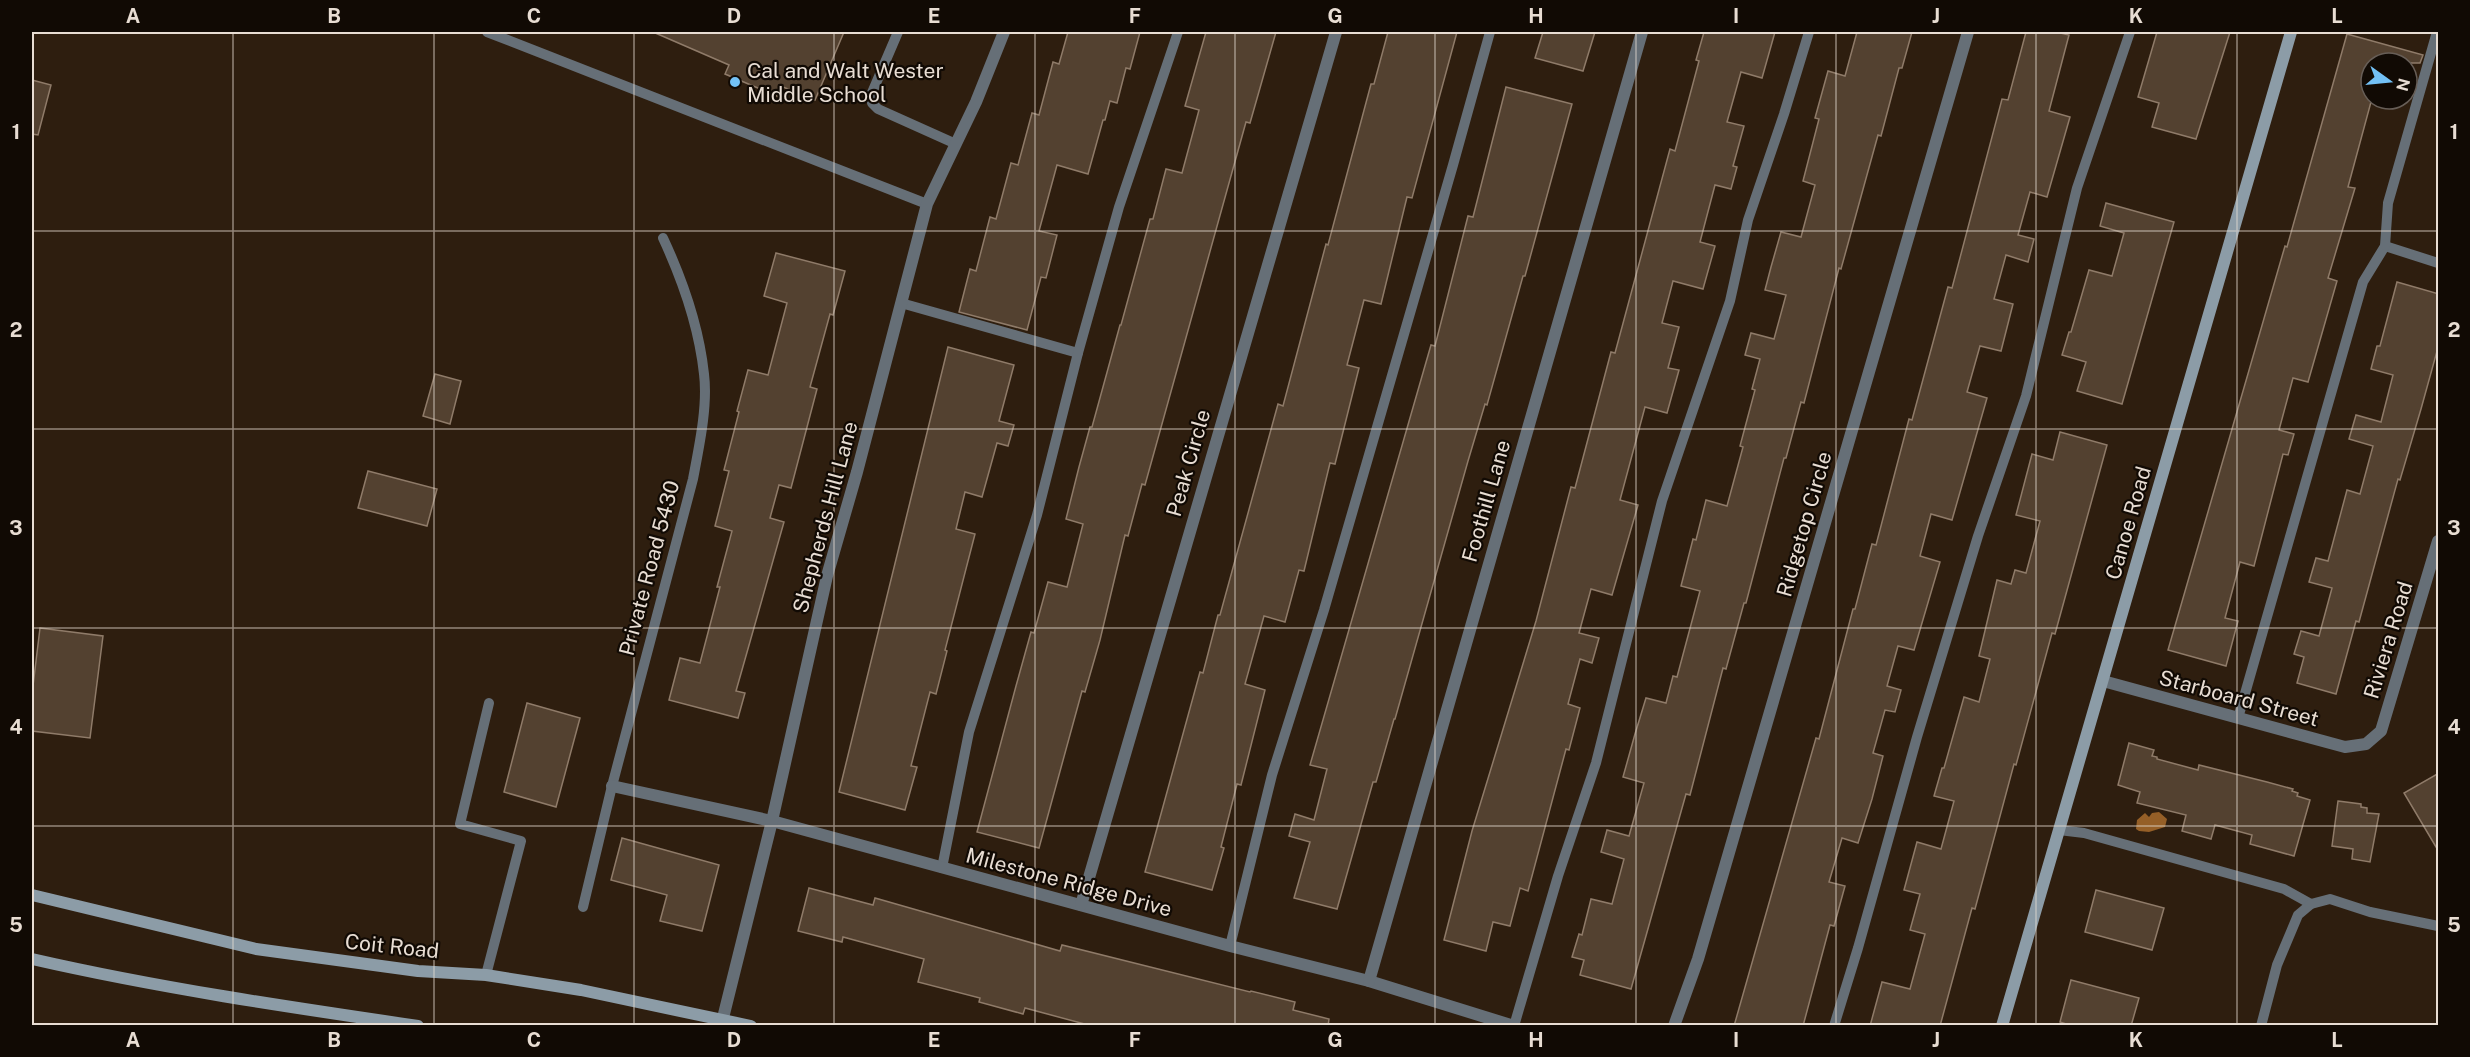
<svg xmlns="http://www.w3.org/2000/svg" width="2470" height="1057" font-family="'Public Sans',sans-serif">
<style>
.water{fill:#955f27}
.building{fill:#534130;stroke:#8f7b69;stroke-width:1.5}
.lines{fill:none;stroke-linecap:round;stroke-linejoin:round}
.lane{stroke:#666f77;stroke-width:10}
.street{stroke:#666f77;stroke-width:12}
.secondary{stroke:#8c9ca7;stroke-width:12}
.grid{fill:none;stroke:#e8ddd3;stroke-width:1.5;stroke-opacity:0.55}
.poi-dot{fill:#73c1f6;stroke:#110a04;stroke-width:2}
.labels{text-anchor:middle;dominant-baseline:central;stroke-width:4.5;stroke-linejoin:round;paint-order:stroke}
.poi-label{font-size:21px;fill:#e8ddd3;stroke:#110a04;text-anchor:start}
.street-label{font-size:21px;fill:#e8ddd3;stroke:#110a04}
.neatline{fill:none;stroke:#e8ddd3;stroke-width:2}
.grid-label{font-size:20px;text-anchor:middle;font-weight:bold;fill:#e8ddd3}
</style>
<rect width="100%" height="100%" fill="#2e1e0f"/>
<polygon class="water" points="2159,812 2167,819 2165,827 2149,832 2139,831 2136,829 2137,820 2145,813 2149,817 2152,813"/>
<g class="building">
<polygon points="653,32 844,32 815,100 783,87 779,97 725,74 729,65"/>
<polygon points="1068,32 1140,32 1130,69 1126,68 1117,103 1110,101 1105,120 1103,120 1088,174 1057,165 1039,231 1057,235 1046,278 1041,277 1027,330 959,312 970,269 976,271 990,217 996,219 1011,163 1018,165 1032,113 1039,115 1053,62 1059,64"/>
<polygon points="1206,32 1276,32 1250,123 1246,122 1145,485 1142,484 1128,536 1125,535 1100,640 1085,692 1082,691 1039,848 977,832 1016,686 1031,632 1034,633 1048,582 1067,587 1083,524 1066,519 1079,467 1090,427 1092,427 1120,325 1121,325 1150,219 1153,219 1166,169 1182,173 1199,110 1185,106"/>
<polygon points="1388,32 1457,32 1412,198 1407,197 1381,304 1364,300 1347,365 1359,368 1335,464 1330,463 1304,571 1299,570 1285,622 1264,616 1245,684 1265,690 1241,785 1237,784 1221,847 1224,848 1212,890 1145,872 1200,672 1203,673 1218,615 1220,615 1278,404 1283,406 1326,244 1328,245 1371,84 1374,84"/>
<polygon points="1543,32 1595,32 1583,71 1535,58"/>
<polygon points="1704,32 1775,32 1762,78 1741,72 1727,122 1744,126 1733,166 1737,167 1731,189 1715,185 1700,242 1715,246 1703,289 1673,281 1662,323 1679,327 1668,368 1679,370 1667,413 1645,407 1620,500 1638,505 1612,595 1591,589 1579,633 1599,638 1592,663 1580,659 1568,704 1580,708 1569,750 1566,749 1528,891 1520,888 1510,926 1493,922 1486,951 1444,940 1472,831 1536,621 1571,487 1575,488 1611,352 1615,353 1670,149 1675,151 1699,61 1696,60"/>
<polygon points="1857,32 1912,32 1902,68 1899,68 1881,136 1878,135 1841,269 1839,268 1804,403 1801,402 1786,458 1784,458 1746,603 1744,603 1726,669 1723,668 1690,795 1686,794 1631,989 1580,975 1584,960 1572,957 1579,934 1582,935 1591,899 1612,904 1624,859 1601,852 1607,830 1629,836 1644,783 1623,777 1635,734 1646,698 1666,703 1673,676 1677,677 1700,591 1681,586 1693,539 1696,540 1706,500 1727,506 1743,447 1740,446 1755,390 1752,389 1760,359 1745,355 1751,333 1774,339 1786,295 1765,290 1771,267 1781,232 1801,237 1815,185 1803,181 1819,119 1815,118 1828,71 1845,76"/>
<polygon points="2026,32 2056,32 2069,35 2049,111 2070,117 2047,197 2030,192 2018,235 2034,239 2028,262 2006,255 1994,299 2013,304 2001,351 1980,346 1967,392 1987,398 1952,520 1931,514 1920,556 1940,562 1914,650 1898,646 1887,686 1901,690 1895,712 1885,710 1873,753 1883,756 1872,799 1858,843 1842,838 1829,882 1845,886 1834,926 1830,925 1803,1026 1734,1026 1816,738 1819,739 1853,609 1855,609 1872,544 1876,545 1909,419 1912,420 1948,287 1952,288 2002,99 2008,100"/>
<polygon points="2157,32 2230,32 2196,139 2152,127 2159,103 2138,97"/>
<polygon points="2347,34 2423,55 2420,63 2371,63 2371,102 2348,187 2355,188 2328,278 2337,281 2308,382 2293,378 2279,430 2294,434 2288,455 2283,454 2254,566 2240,562 2225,618 2238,621 2226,666 2168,650 2285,246 2287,247"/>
<polygon points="32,80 51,85 38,135 32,134"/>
<polygon points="1506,87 1572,104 1525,276 1523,276 1487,405 1485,404 1468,461 1395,719 1394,719 1376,782 1373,782 1337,909 1294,898 1310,842 1289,836 1295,814 1314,820 1327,769 1310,765 1431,345 1435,346 1468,216 1473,217"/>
<polygon points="2106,203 2174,222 2122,404 2077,391 2086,362 2062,355 2069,332 2071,332 2089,270 2112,276 2124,233 2100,226"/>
<polygon points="776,253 845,271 833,315 830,314 810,387 817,389 791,488 779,485 770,518 784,522 736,691 745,693 738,718 669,700 680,658 700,663 720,587 717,587 732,531 715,526 729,471 724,470 739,412 737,411 748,370 768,375 787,303 764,296"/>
<polygon points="2397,282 2439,294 2439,344 2421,409 2400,480 2398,479 2359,622 2356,621 2336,694 2297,683 2304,657 2294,654 2301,631 2319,636 2332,588 2309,582 2316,558 2328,561 2347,490 2360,494 2373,446 2349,439 2356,415 2381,422 2393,375 2371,369 2377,346 2380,346"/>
<polygon points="948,347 1014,365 999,421 1014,425 1008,446 997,443 982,497 965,492 956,529 975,534 945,650 947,651 936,694 930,692 911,766 917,767 905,810 839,792"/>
<polygon points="435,374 461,381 450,424 423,416"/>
<polygon points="2060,432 2107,445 2055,634 2052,633 2016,765 2014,764 1975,909 1972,908 1940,1026 1870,1026 1882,982 1910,989 1925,934 1910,930 1920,894 1904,890 1917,842 1941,849 1954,801 1934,796 1942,768 1944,768 1964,697 1979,702 1990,659 1979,656 1997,580 2011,584 2015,570 2026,573 2040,521 2016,515 2032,454 2053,460"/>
<polygon points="368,471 437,489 427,526 358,508"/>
<polygon points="40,628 103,636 90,738 32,731 32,694"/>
<polygon points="527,703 580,718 556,807 504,792"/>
<polygon points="2129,743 2154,750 2152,756 2157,757 2157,759 2198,770 2199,765 2267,782 2293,789 2292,791 2298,793 2297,796 2310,800 2294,856 2250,844 2252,835 2215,825 2211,839 2182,831 2186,815 2137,803 2140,792 2118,785"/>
<polygon points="2439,773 2439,852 2404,793"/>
<polygon points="2338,801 2361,804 2361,807 2367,808 2367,813 2379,814 2370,862 2352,859 2353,849 2332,846"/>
<polygon points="622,838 719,865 702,931 660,921 667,895 611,880"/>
<polygon points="809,888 873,905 875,898 1060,951 1062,945 1250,992 1251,991 1295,1002 1293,1010 1329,1019 1328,1026 1092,1026 1025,1008 1023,1014 979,1002 980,998 918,982 924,959 843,937 842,942 798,931"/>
<polygon points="2096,890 2164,908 2152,950 2085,932"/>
<polygon points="2071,980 2139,998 2131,1026 2072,1026 2060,1022"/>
</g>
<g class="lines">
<g class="lane">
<polyline points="487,32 927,204"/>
<polyline points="898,32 871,95 872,103 878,109 956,144"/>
<polyline points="2385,246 2438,263"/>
<polyline points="901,303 1078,353"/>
<polyline points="2238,718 2363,282 2385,246 2388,203 2437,32"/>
<polyline points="2059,830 2084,833 2284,889 2311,904"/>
<polyline points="942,868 969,732 1037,515 1078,353 1119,207 1178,32"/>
<path d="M 583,907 L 612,786 L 693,479 C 699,447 708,406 704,374 C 699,327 683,281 663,238"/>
<polyline points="1230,946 1272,775 1324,610 1453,165 1490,32"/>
<polyline points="486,975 521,841 460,824 489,703"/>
<polyline points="1514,1026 1558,876 1596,763 1662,501 1730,301 1748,220 1784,114 1809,32"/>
<polyline points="1834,1026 1858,948 1917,737 1978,536 2026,396 2077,188 2130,32"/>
<polyline points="2261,1026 2277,965 2298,915 2311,904 2330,899 2370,912 2438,926"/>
</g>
<g class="street">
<polyline points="2103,681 2345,747 2366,744 2381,731 2438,541"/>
<polyline points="612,786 772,821 1230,946 1369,981 1514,1026"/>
<polyline points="1081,905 1336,32"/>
<polyline points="1369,981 1642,32"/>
<polyline points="721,1026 772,821 827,576 857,472 927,204 976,102 1004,32"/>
<polyline points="1674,1026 1698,959 1968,32"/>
</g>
<g class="secondary">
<polyline points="32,895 256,949 418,971 486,975 581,990 751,1026"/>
<path d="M 32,959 C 159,988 288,1007 418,1026"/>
<polyline points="2002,1026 2291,32"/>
</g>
</g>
<path class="grid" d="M 233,32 L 233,1026M 434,32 L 434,1026M 634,32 L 634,1026M 834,32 L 834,1026M 1035,32 L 1035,1026M 1235,32 L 1235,1026M 1435,32 L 1435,1026M 1636,32 L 1636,1026M 1836,32 L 1836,1026M 2036,32 L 2036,1026M 2237,32 L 2237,1026M 32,231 L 2438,231M 32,429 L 2438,429M 32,628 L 2438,628M 32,826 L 2438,826"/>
<circle class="poi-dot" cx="735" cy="82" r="6"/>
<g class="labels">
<g class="poi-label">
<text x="747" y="70">Cal and Walt Wester<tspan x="747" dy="24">Middle School</tspan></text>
</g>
<g class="street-label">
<text transform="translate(1188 463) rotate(-74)">Peak Circle</text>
<text transform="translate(1486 501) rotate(-74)">Foothill Lane</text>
<text transform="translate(825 517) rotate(-75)">Shepherds Hill Lane</text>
<text transform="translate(2128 523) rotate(-74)">Canoe Road</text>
<text transform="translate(1804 524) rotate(-74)">Ridgetop Circle</text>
<text transform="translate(649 568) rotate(-75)">Private Road 5430</text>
<text transform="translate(2388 640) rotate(-73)">Riviera Road</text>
<text transform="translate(2239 698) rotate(15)">Starboard Street</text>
<text transform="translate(1069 882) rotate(15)">Milestone Ridge Drive</text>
<text transform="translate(392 946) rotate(6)">Coit Road</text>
</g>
</g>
<rect width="2470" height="1057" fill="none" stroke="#110a04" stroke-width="66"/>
<g transform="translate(2389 81) rotate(105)"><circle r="28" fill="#110a04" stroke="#675e57" stroke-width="1.5"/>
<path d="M0-4.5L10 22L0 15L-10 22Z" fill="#73c1f6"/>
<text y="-9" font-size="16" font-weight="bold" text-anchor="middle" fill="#e8ddd3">N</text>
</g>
<rect x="33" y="33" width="2404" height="991" class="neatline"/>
<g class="grid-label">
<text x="133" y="23">A</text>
<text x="334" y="23">B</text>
<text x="534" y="23">C</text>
<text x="734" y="23">D</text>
<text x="934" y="23">E</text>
<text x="1135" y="23">F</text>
<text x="1335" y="23">G</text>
<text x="1536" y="23">H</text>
<text x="1736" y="23">I</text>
<text x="1936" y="23">J</text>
<text x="2136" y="23">K</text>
<text x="2337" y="23">L</text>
<text x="16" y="139">1</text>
<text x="2454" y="139">1</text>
<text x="16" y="337">2</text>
<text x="2454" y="337">2</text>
<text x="16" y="535">3</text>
<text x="2454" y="535">3</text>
<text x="16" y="734">4</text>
<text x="2454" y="734">4</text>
<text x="16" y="932">5</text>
<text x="2454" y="932">5</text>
<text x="133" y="1047">A</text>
<text x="334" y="1047">B</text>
<text x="534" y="1047">C</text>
<text x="734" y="1047">D</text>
<text x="934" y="1047">E</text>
<text x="1135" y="1047">F</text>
<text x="1335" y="1047">G</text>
<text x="1536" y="1047">H</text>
<text x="1736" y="1047">I</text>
<text x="1936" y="1047">J</text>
<text x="2136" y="1047">K</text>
<text x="2337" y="1047">L</text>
</g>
</svg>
